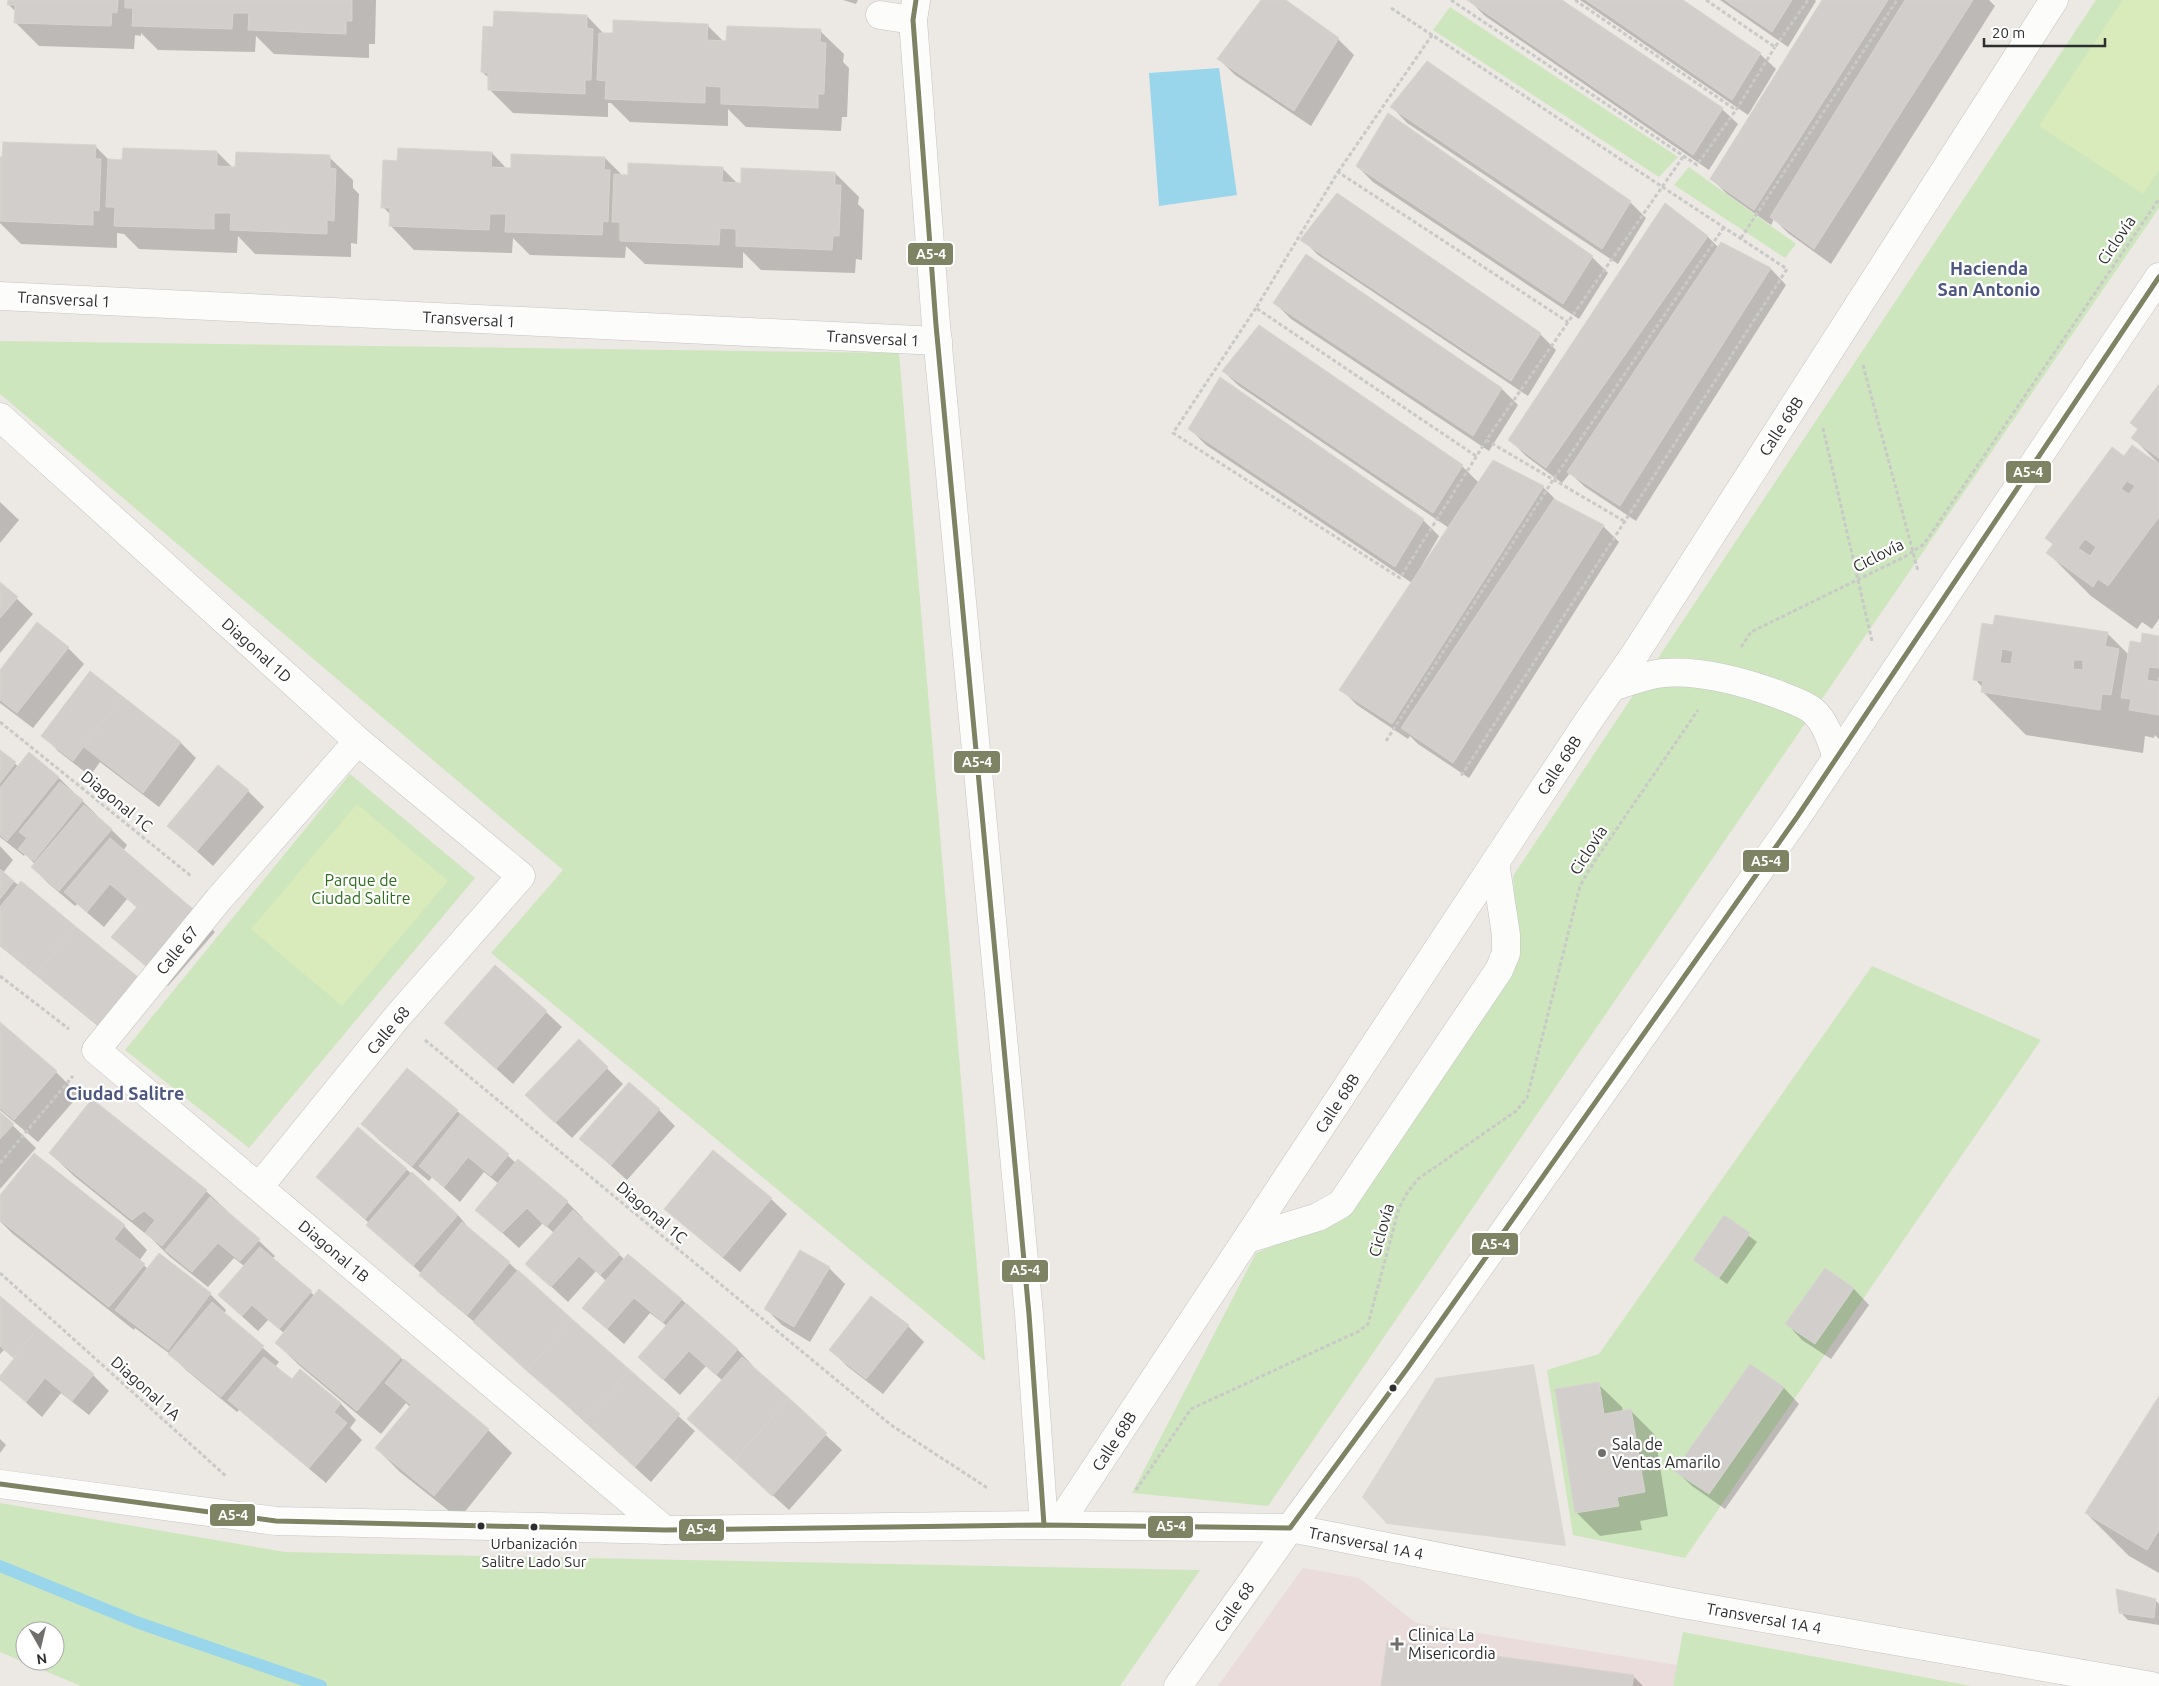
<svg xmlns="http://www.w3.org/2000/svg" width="2159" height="1686" font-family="Ubuntu,sans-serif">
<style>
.medical{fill:#e9dcdb}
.green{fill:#cee6be;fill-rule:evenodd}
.pitch{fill:#d9eabb}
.plaza{fill:#dad6d2}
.water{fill:#99d6ec}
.shadow{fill:#0003}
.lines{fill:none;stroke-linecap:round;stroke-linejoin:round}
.stream{stroke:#99d6ec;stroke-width:12}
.building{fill:#d1cecb;stroke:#d7d4d0;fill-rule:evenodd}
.minor-casing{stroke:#c5c4c5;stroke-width:29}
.path{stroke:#c9c9c8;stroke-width:3;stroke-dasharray:4 2.5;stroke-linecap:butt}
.minor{stroke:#fcfcfb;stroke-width:28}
.bus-1-casing{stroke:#fff;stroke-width:9}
.bus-1{stroke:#7d8363;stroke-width:5}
.bus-dot{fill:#2e2e2e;stroke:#fff;stroke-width:2}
.poi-dot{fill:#706f6e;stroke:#fff;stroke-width:2}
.labels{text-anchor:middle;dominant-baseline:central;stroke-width:4.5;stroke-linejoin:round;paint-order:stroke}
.bus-label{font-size:15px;fill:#2e2e2e;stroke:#fff}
.street-label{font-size:16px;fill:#2e2e2e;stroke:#fff}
.park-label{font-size:16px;fill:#2c6e1b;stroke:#fff}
.poi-label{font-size:16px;fill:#2e2e2e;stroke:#fff;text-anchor:start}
.neighbourhood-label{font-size:18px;font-weight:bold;fill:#4d5680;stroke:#fff}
.line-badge{stroke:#fff;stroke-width:2}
.badge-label{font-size:14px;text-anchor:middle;font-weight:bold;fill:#fff}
</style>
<rect width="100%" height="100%" fill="#ece8e4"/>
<polygon class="medical" points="1303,1568 1359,1578 1416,1623 1677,1665 1673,1686 1218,1686"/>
<g class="green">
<polygon points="2096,0 2159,0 2159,208 1268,1506 1132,1493 1256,1253 1350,1214 1519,960 1513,876"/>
<polygon points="1450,7 1678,157 1659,177 1433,30"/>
<polygon points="1689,167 1796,244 1785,258 1674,185"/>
<polygon points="0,341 899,353 985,1361 491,953 563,870 0,394"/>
<polygon points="350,774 475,878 249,1148 125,1050"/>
<polygon points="1872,966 2041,1040 1685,1558 1573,1535 1547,1370 1599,1354"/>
<path d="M 0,1503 L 285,1552 L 1200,1570 L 1120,1686 L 81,1686 L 0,1652 ZM 25,1631 L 55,1631 L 55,1661 L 25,1661 Z"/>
<polygon points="1683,1632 1971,1686 1673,1686"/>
</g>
<g class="pitch">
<polygon points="2123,0 2159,0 2159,170 2143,194 2039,126"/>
<polygon points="357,804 448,881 342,1006 251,929"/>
</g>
<polygon class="plaza" points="1534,1364 1566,1546 1387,1524 1362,1497 1436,1378"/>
<polygon class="water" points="1219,68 1237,195 1159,206 1149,73"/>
<g class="shadow">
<polygon points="9,0 376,0 375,44 369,44 369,58 274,54 256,36 255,52 158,50 141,33 141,36 135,35 134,49 39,46 15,22 16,12 9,5"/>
<polygon points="843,0 858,0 856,4"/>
<polygon points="1263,0 1284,0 1338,39 1354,55 1311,126 1235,75 1219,59"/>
<polygon points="1469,0 1560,0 1722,109 1738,124 1709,170 1485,16"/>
<polygon points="1580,0 1680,0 1760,54 1776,69 1748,115"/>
<polygon points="1720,0 1815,0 1816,1 1788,47"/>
<polygon points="1823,0 1989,0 1995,6 1831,264 1788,233 1774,219 1771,225 1727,194 1711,178"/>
<polygon points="587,16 604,34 707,25 724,42 820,31 844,54 843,62 849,68 847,117 842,117 841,131 746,127 728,109 728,126 630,122 611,103 608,103 608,117 513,113 489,89 489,78 482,72 494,28"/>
<polygon points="1427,63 1630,202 1646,218 1618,264 1407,123 1392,107"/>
<polygon points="96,147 110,161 123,161 217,152 233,168 329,157 353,180 353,188 359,194 357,244 351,243 351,257 255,254 238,236 237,253 139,249 124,234 117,233 117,248 21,244 0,223 0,158"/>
<polygon points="492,153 507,169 605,158 623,176 722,168 738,184 835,173 859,197 858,204 864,210 862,260 856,259 855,273 761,270 743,252 743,268 645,264 626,246 625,258 530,255 513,238 512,253 414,250 391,226 391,215 383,207 398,162"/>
<polygon points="1357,166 1592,257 1608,273 1579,319 1373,182"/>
<polygon points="1337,195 1540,334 1556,350 1528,396 1318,255 1302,239"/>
<polygon points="1665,204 1708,237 1719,248 1721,244 1771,269 1786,285 1636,521 1585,487 1570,473 1562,483 1526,456 1510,440"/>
<polygon points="1306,255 1502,389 1518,405 1489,451 1291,319 1275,303"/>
<polygon points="1223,371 1462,466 1479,483 1543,487 1559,503 1603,526 1619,542 1469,778 1418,744 1410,736 1408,739 1357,705 1341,689 1412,583 1206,445 1190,429 1220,379 1423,520 1439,536 1421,567 1422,568 1449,528 1239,386"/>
<polygon points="2159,386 2159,464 2133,438 2139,430 2132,423"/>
<polygon points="2125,457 2159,465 2159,619 2152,629 2142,622 2137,629 2091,596 2048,553 2054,545 2046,538"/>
<polygon points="0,502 19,520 0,543"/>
<polygon points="0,583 33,614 0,653"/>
<polygon points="1983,624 2107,633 2129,655 2142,644 2159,637 2159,739 2155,735 2154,738 2145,736 2143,753 2026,735 1983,692 1983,688 1975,679"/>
<polygon points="68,648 84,664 33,728 0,703 0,672"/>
<polygon points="90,673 181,743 196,758 159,807 100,762 90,776 58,751 43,735"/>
<polygon points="0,752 19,767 58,777 127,845 123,851 215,932 168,986 113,937 138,908 127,899 104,927 77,904 75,906 48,883 32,867 35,864 25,854 24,856 0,837"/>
<polygon points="248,791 264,807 213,866 169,826"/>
<polygon points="0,846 13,860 3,873 137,978 115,1040 0,946"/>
<polygon points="546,1012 562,1027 513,1084 445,1023"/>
<polygon points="0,1024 56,1072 79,1095 38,1142 0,1110"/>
<polygon points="579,1041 623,1084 572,1138 542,1110"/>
<polygon points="659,1110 675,1126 627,1180 581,1139"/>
<polygon points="457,1111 516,1163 518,1160 567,1202 583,1218 582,1219 625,1260 681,1299 738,1350 753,1366 752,1367 842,1450 789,1510 689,1419 723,1381 706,1366 680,1395 639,1357 667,1326 650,1313 624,1344 583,1308 606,1281 596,1271 568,1302 527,1264 554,1233 543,1223 519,1248 477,1210 499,1184 484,1172 460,1202 432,1177 429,1181 379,1140 363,1124"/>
<polygon points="0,1113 36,1148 0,1189"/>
<polygon points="358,1129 412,1174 458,1215 472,1232 509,1263 695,1431 651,1482 478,1325 437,1291 422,1274 368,1225 369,1223 318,1177"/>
<polygon points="50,1153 206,1191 275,1256 272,1259 315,1296 320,1291 488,1430 512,1453 459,1519 400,1472 376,1448 410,1407 406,1403 381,1434 300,1366 276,1343 284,1333 268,1320 258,1331 219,1295 244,1266 234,1258 208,1287 170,1257 152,1239 74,1176"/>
<polygon points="0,1197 124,1226 147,1250 139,1261 148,1269 160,1255 210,1294 226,1310 224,1314 279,1362 275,1367 292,1381 300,1371 341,1404 356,1420 350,1428 362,1440 326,1483 239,1410 237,1412 186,1370 170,1354 135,1328 134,1330 13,1234 0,1221"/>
<polygon points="771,1199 787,1214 740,1272 682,1224 666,1209"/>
<polygon points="1724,1217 1757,1242 1727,1284 1694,1260"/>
<polygon points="801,1252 829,1268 845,1284 810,1342 782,1325 766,1309"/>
<polygon points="1825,1269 1854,1289 1869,1305 1831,1359 1802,1340 1787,1324"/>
<polygon points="0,1298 93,1375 109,1391 89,1415 61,1393 42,1417 0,1379 15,1359 4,1350 0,1354"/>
<polygon points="908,1326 924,1342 883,1394 847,1366 831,1350"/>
<polygon points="1751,1365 1784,1388 1799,1404 1725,1509 1692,1486 1676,1471"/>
<polygon points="1598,1384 1622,1407 1623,1412 1631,1411 1655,1435 1668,1516 1640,1521 1642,1530 1600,1536 1576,1512"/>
<polygon points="2159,1398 2159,1573 2129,1556 2086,1513"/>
<polygon points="0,1439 6,1445 0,1453"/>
<polygon points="2155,1600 2159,1604 2159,1625 2128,1620 2120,1612"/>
<polygon points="1633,1676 1643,1686 1382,1686"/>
</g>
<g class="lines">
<polyline class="stream" points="0,1566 139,1623 321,1686"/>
</g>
<g class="building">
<polygon points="8,0 118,0 117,13 112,12 111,26 14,23 15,5 7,5"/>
<polygon points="125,0 352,0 352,21 346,21 346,34 248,30 249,13 233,13 232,29 132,26 133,8 125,8"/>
<polygon points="1261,0 1286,0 1339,38 1294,111 1217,59"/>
<polygon points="1467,0 1562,0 1723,108 1693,155"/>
<polygon points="1586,0 1683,0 1761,53 1732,100"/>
<polygon points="1725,0 1792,0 1772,32"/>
<polygon points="1822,0 1888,0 1754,210 1710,179"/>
<polygon points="1905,0 1973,0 1814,249 1770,217"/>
<polygon points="494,11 587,15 587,28 593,29 591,80 585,80 585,94 488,90 488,73 481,72 483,26 493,27"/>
<polygon points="613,20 708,24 707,40 726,41 727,26 821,29 820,42 826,43 824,94 818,94 818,108 721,104 721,87 705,86 705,103 605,99 606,81 597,80 599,33 613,33"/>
<polygon points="1427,61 1631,201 1602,249 1390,107"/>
<polygon points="1388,113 1593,256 1563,304 1356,166"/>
<polygon points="3,142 96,145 95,159 101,159 99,211 93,210 93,225 0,221 0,157 2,157"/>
<polygon points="123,148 217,151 217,166 235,167 236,152 330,155 330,168 336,169 334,221 327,220 327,234 230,230 231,213 214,213 214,229 114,226 115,207 106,207 108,159 122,160"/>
<polygon points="398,148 492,152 491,167 511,168 511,154 605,157 604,170 610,170 608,222 603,221 602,235 505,232 506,214 490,214 489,230 389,226 390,208 381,208 383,160 397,161"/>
<polygon points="628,163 723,167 722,182 741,183 741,168 835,172 835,185 841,185 839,236 833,236 832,250 736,246 736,229 720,228 719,245 620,241 620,222 612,222 614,174 628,175"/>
<polygon points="1337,193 1541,333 1511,381 1300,240"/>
<polygon points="1665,203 1708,236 1546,468 1508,440"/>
<polygon points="1721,242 1771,268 1620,506 1567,472"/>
<polygon points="1306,254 1502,388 1473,436 1273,303"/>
<polygon points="1259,325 1463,465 1433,513 1222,371"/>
<polygon points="1220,377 1424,519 1395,567 1188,429"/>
<polygon points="2159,384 2159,458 2131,438 2138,429 2130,423"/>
<path d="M 2132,445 L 2159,464 L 2159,517 L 2108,586 L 2098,579 L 2093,587 L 2046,553 L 2053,544 L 2045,538 L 2112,447 L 2124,456 ZM 2127,481 L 2135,486 L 2129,494 L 2121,489 ZM 2085,539 L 2096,547 L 2090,556 L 2078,548 Z"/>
<polygon points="1493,460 1544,486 1392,724 1339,690"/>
<polygon points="1554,499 1604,525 1453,763 1401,728"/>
<polygon points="0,582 18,597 0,618"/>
<path d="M 1995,615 L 2108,632 L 2105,646 L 2119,649 L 2111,695 L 2102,694 L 2100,710 L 1981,692 L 1983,681 L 1973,680 L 1982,623 L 1993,625 ZM 2002,649 L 2013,651 L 2011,664 L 2000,663 ZM 2074,660 L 2083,660 L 2083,670 L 2073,669 Z"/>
<polygon points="37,622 69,647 17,713 0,700 0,670"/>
<polygon points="2142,633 2159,636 2159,668 2149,667 2147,680 2158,682 2159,677 2159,715 2129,710 2131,699 2121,698 2130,641 2141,643"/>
<polygon points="90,671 122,696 73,761 41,736"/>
<polygon points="122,696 181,742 143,793 84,747"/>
<polygon points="0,750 16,762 0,783"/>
<polygon points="29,752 59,777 7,841 0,835 0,788"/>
<polygon points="218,765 249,790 197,851 167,826"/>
<polygon points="60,782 83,800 34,861 18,849 27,838 19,832"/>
<polygon points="84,805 112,829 59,891 31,867"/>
<polygon points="110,838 200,915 152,971 111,937 137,907 110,884 87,912 64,892"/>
<polygon points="0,869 14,881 0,899"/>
<polygon points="21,881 75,926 36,975 0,945 0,907"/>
<polygon points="75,926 138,977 98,1025 36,975"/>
<polygon points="495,965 547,1011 496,1069 444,1023"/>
<polygon points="0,1022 57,1071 14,1120 0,1108"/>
<polygon points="579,1039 608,1067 555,1123 525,1095"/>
<polygon points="407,1068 458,1110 412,1166 361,1124"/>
<polygon points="629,1082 660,1109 611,1165 579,1139"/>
<polygon points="92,1099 207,1190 162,1246 145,1233 155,1220 144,1211 132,1220 49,1153"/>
<polygon points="0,1112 14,1124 0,1139"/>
<polygon points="461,1114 509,1154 491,1176 468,1157 444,1187 419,1166"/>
<polygon points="358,1127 407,1169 365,1219 316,1177"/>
<polygon points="713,1150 772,1198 723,1257 664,1209"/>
<polygon points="34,1153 125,1225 114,1239 145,1264 109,1307 0,1220 0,1195"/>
<polygon points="518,1159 568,1201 546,1227 527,1208 502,1233 475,1210"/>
<polygon points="412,1172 458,1215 413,1266 366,1225"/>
<polygon points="210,1197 260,1239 240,1261 218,1243 192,1272 165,1250"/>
<polygon points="573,1210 620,1254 600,1275 579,1256 551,1287 525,1264"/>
<polygon points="1724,1215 1750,1233 1719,1278 1693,1260"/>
<polygon points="462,1222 510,1262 467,1315 419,1275"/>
<polygon points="260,1247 312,1291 279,1329 252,1305 242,1316 218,1295"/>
<polygon points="800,1250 830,1267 794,1327 764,1309"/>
<polygon points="159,1253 211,1293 168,1350 115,1310"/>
<polygon points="628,1254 682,1299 663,1322 634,1298 607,1329 582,1308"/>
<polygon points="1825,1268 1854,1288 1815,1344 1785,1324"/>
<polygon points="518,1270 572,1319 527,1371 473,1322"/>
<polygon points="319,1289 401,1357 357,1411 275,1343"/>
<polygon points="0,1296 38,1328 14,1358 0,1346"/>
<polygon points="871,1296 909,1325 866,1379 829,1350"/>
<polygon points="212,1302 264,1346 221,1397 168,1354"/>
<polygon points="686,1303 738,1349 716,1375 689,1351 663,1380 638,1357"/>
<polygon points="572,1319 630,1370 585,1421 527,1371"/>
<polygon points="38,1328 94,1374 72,1401 45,1378 26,1402 0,1380 0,1376"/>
<polygon points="264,1357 292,1379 300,1369 341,1403 334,1412 347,1423 309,1468 228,1400"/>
<polygon points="742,1357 789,1398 734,1461 687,1419"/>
<polygon points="404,1359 489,1429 434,1496 375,1448 411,1405 385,1383"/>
<polygon points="1750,1364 1784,1387 1709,1494 1674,1471"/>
<polygon points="630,1370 680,1414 635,1467 585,1421"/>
<polygon points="1599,1382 1604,1414 1631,1409 1645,1492 1617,1497 1619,1506 1575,1513 1555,1389"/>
<polygon points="2159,1396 2159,1530 2147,1550 2085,1513"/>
<polygon points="789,1398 827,1433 772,1496 734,1461"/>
<polygon points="2116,1589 2156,1599 2154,1618 2119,1613"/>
<polygon points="1387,1641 1634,1675 1632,1686 1381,1686"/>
</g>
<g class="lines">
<g class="minor-casing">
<g id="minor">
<polyline points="916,0 913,20 936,325 1029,1314 1044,1525"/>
<polyline points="880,15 913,20"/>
<polyline points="0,296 938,341"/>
<polyline points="0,417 358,741 521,876 397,1017 259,1187"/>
<path d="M 1612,687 C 1628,682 1645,675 1663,673 C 1703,670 1745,682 1782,696 C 1792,700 1805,704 1813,711 C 1826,722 1832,743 1837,758"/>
<polyline points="358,741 219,899 96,1050 665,1530"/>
<polyline points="1247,1239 1318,1217 1341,1204 1499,970 1506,953 1506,935 1495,862"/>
<polyline points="0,1484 276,1521 665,1530 1044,1525 1290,1528 1683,1604 2152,1686"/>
<polyline points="1058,1525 1589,720 1635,654 2054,0"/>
<polyline points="1178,1686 1290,1528 1409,1366 1797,817 2159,277"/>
</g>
</g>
<g class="path">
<polyline points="1451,0 1697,165 1736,110"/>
<polyline points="1575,0 1736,110 1775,47"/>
<polyline points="1706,0 1775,47 1808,0"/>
<polyline points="1391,8 1787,269 1461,776"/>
<polyline points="1338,172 1432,35"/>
<polyline points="1741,238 1897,0"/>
<polyline points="1256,308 1173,433 1400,578 1493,430 1683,157"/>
<polyline points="1863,365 1918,571"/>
<polyline points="1823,428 1872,641"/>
<polyline points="1486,440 1624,521"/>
<polyline points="1476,456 1256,308 1338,172 1568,322"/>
<polyline points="1741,647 1751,632 1906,556 1924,544 2159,199"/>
<polyline points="0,722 191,876"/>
<polyline points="1386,741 1553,480 1724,227"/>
<polyline points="0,976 69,1029"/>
<polyline points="425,1040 891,1425 989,1489"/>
<polyline points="0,1163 73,1076"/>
<polyline points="0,1273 227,1477"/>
<polyline points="1136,1490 1191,1409 1359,1331 1368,1324 1399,1208 1407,1193 1418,1179 1516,1111 1527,1098 1580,886 1594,862 1698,710"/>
</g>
<use href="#minor" class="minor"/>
<g class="bus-1-casing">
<g id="bus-1">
<polyline points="916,0 913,20 936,325 1029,1314 1044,1525"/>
<polyline points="0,1484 276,1521 665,1530 1044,1525 1290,1528 1409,1366 1797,817 2159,277"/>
</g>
</g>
<use href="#bus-1" class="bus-1"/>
</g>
<g class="bus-dot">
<circle cx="1393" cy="1388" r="4.5"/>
<circle cx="481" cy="1526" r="4.5"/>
<circle cx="534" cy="1527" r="4.5"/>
</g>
<g class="poi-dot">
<circle cx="1602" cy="1453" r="5"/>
<path d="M1394.5 1636.5h5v5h5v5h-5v5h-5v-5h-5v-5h5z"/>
</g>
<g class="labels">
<g class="bus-label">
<text x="534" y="1543">Urbanización<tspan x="534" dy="18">Salitre Lado Sur</tspan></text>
</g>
<g class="street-label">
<text transform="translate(2116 240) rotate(-56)">Ciclovía</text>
<text transform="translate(64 299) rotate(3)">Transversal 1</text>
<text transform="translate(469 319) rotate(3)">Transversal 1</text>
<text transform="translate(873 338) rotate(3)">Transversal 1</text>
<text transform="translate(1781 426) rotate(-57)">Calle 68B</text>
<text transform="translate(1878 555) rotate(-27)">Ciclovía</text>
<text transform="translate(257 650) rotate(42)">Diagonal 1D</text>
<text transform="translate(1559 765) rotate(-57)">Calle 68B</text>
<text transform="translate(117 801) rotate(39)">Diagonal 1C</text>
<text transform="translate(1588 850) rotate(-57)">Ciclovía</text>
<text transform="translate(177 950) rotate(-51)">Calle 67</text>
<text transform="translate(388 1030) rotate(-50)">Calle 68</text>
<text transform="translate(1337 1103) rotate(-57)">Calle 68B</text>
<text transform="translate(652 1212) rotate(40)">Diagonal 1C</text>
<text transform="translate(1381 1230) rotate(-74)">Ciclovía</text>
<text transform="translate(334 1251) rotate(40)">Diagonal 1B</text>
<text transform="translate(146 1388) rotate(42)">Diagonal 1A</text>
<text transform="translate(1114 1441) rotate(-57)">Calle 68B</text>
<text transform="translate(1366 1543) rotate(11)">Transversal 1A 4</text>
<text transform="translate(1234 1607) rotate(-55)">Calle 68</text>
<text transform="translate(1764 1618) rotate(10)">Transversal 1A 4</text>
</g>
<g class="park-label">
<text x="361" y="880">Parque de<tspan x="361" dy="18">Ciudad Salitre</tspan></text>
</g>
<g class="poi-label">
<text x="1612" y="1444">Sala de<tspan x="1612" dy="18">Ventas Amarilo</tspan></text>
<text x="1408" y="1635">Clinica La<tspan x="1408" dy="18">Misericordia</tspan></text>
</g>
<g class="neighbourhood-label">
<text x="1989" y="268">Hacienda<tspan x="1989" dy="21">San Antonio</tspan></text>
<text x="125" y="1093">Ciudad Salitre</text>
</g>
</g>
<g class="line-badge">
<rect x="907" y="242" width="47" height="24" rx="5" fill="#7d8363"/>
<rect x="2005" y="460" width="47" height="24" rx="5" fill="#7d8363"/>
<rect x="953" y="750" width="48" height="24" rx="5" fill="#7d8363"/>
<rect x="1742" y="849" width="48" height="24" rx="5" fill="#7d8363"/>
<rect x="1471" y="1232" width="48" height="24" rx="5" fill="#7d8363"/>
<rect x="1001" y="1259" width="48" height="24" rx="5" fill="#7d8363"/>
<rect x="209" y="1503" width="47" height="24" rx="5" fill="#7d8363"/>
<rect x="1147" y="1515" width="47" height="24" rx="5" fill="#7d8363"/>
<rect x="678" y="1518" width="47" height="24" rx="5" fill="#7d8363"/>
</g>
<g class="badge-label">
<text x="931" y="259">A5-4</text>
<text x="2028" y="477">A5-4</text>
<text x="977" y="767">A5-4</text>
<text x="1766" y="866">A5-4</text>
<text x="1495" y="1249">A5-4</text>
<text x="1025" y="1275">A5-4</text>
<text x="233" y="1520">A5-4</text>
<text x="1171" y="1531">A5-4</text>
<text x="701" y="1534">A5-4</text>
</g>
<g transform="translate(40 1646) rotate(172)"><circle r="24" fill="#ffffff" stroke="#ababab"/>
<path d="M0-4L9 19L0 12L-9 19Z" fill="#706f6e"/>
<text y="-8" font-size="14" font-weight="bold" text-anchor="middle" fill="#2e2e2e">N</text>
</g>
<path d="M1984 38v8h121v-8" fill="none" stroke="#2e2e2e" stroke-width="2.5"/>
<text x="1992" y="38" font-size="15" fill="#2e2e2e" stroke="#ffffff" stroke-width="4" paint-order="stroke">20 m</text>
</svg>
